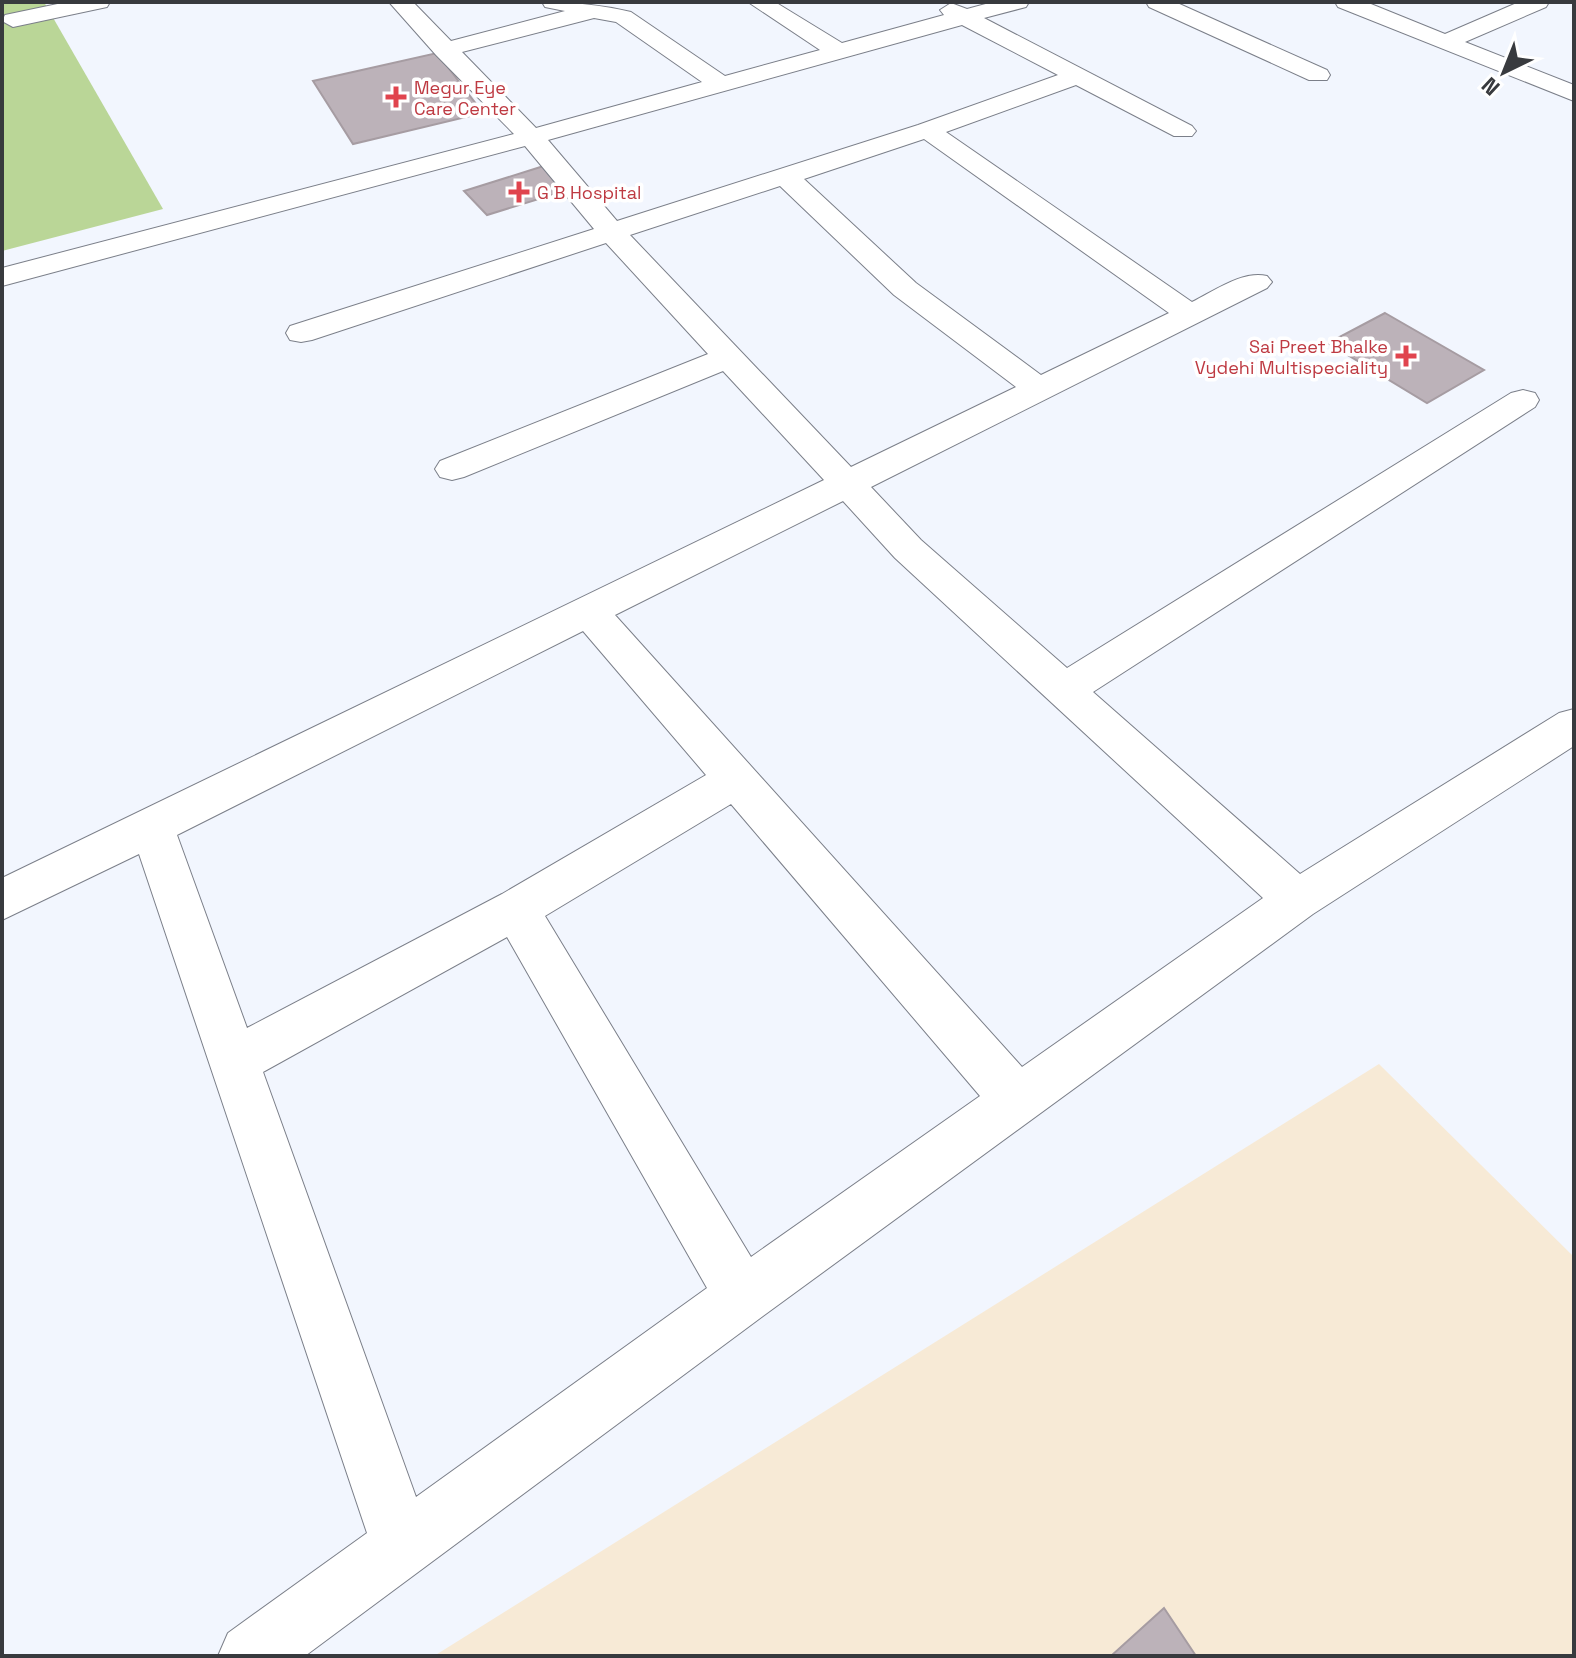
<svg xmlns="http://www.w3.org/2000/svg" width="1576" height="1658" font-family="'Space Grotesk',sans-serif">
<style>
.industrial{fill:#f7ead6}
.green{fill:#bad697}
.building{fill:#bcb2b9;stroke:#a69ca2;stroke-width:2}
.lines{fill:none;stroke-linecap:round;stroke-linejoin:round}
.street-casing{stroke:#7b7f89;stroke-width:2}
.street{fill:#fff;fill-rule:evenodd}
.health-dot{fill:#e0444e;stroke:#fff;stroke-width:3}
.labels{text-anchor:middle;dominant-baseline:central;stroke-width:7;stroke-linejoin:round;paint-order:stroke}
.far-health-label{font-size:18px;fill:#be3a42;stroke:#fff;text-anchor:start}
</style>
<rect width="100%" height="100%" fill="#f2f6fe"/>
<polygon class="industrial" points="1379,1064 1574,1257 1574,1656 434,1656"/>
<polygon class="green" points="2,2 44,2 163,209 2,251"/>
<g class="building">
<polygon points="437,53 483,113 353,144 313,81"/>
<polygon points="547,165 571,189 487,215 464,191"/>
<polygon points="1385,313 1484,370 1427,403 1328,343"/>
<polygon points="1164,1608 1196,1656 1111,1656"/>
</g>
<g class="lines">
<g class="street-casing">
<g id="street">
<polygon points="67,2 110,2 107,7 13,27 2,21 5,15"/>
<path d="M 389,2 L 413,2 L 451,41 L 565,11 L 545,7 L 542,2 C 573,2 601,5 631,12 L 725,76 L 820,50 L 748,2 L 775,2 L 842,43 L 944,15 L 940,10 L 951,3 L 967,9 L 993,2 L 1029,2 L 1026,7 L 984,18 L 1192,126 L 1196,131 L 1192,136 L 1174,136 L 1076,85 L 946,132 L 1192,302 C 1214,291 1243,270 1267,276 L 1272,282 L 1267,288 L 871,487 L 921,540 L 1067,668 L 1511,393 L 1523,390 L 1535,393 L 1539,400 L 1535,407 L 1093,692 L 1300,874 L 1559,713 L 1574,709 L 1574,746 L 1313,914 L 763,1316 L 305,1656 L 218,1656 L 228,1633 L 367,1533 L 139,854 L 2,920 L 2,878 L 824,480 L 723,371 L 464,477 L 452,480 L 440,477 L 435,469 L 440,461 L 708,354 L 606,243 L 312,340 L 301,342 L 290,340 L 286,333 L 290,326 L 594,229 L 525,146 L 2,286 L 2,268 L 514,134 L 436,55 ZM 594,18 L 616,22 L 702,82 L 536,128 L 462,52 ZM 962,25 L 1058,75 L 918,125 L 617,221 L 548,140 ZM 924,139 L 1169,313 L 1041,375 L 916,283 L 804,179 ZM 780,186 L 894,295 L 1016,387 L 851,467 L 630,235 ZM 843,501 L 895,558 L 1263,898 L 1022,1067 L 615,615 ZM 583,631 L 706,775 L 502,894 L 247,1028 L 177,835 ZM 731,804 L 980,1096 L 751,1257 L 545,916 ZM 507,937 L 707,1288 L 416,1497 L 263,1072 Z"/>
<polygon points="1146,2 1175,2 1327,70 1330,75 1327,80 1309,80 1149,7"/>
<polygon points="1335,2 1366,2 1445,34 1519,2 1549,2 1546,7 1465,42 1574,85 1574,101 1338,7"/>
</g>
</g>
<use href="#street" class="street"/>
</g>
<g class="health-dot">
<path d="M392 85h8v8h8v8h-8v8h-8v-8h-8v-8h8z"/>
<path d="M515 180h8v8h8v8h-8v8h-8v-8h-8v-8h8z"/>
<path d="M1402 344h8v8h8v8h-8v8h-8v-8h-8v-8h8z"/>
</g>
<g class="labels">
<g class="far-health-label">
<text x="414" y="87">Megur Eye<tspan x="414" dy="21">Care Center</tspan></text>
<text x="537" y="192">G B Hospital</text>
<text x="1388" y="346" text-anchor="end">Sai Preet Bhalke<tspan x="1388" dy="21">Vydehi Multispeciality</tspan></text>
</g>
</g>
<rect width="1576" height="1658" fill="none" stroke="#383a3e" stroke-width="8"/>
<g transform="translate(1504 72) rotate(223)" stroke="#ffffff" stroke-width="6" paint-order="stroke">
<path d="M0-6L14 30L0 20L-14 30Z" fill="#383a3e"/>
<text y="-12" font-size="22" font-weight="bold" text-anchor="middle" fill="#383a3e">N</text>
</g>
</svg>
